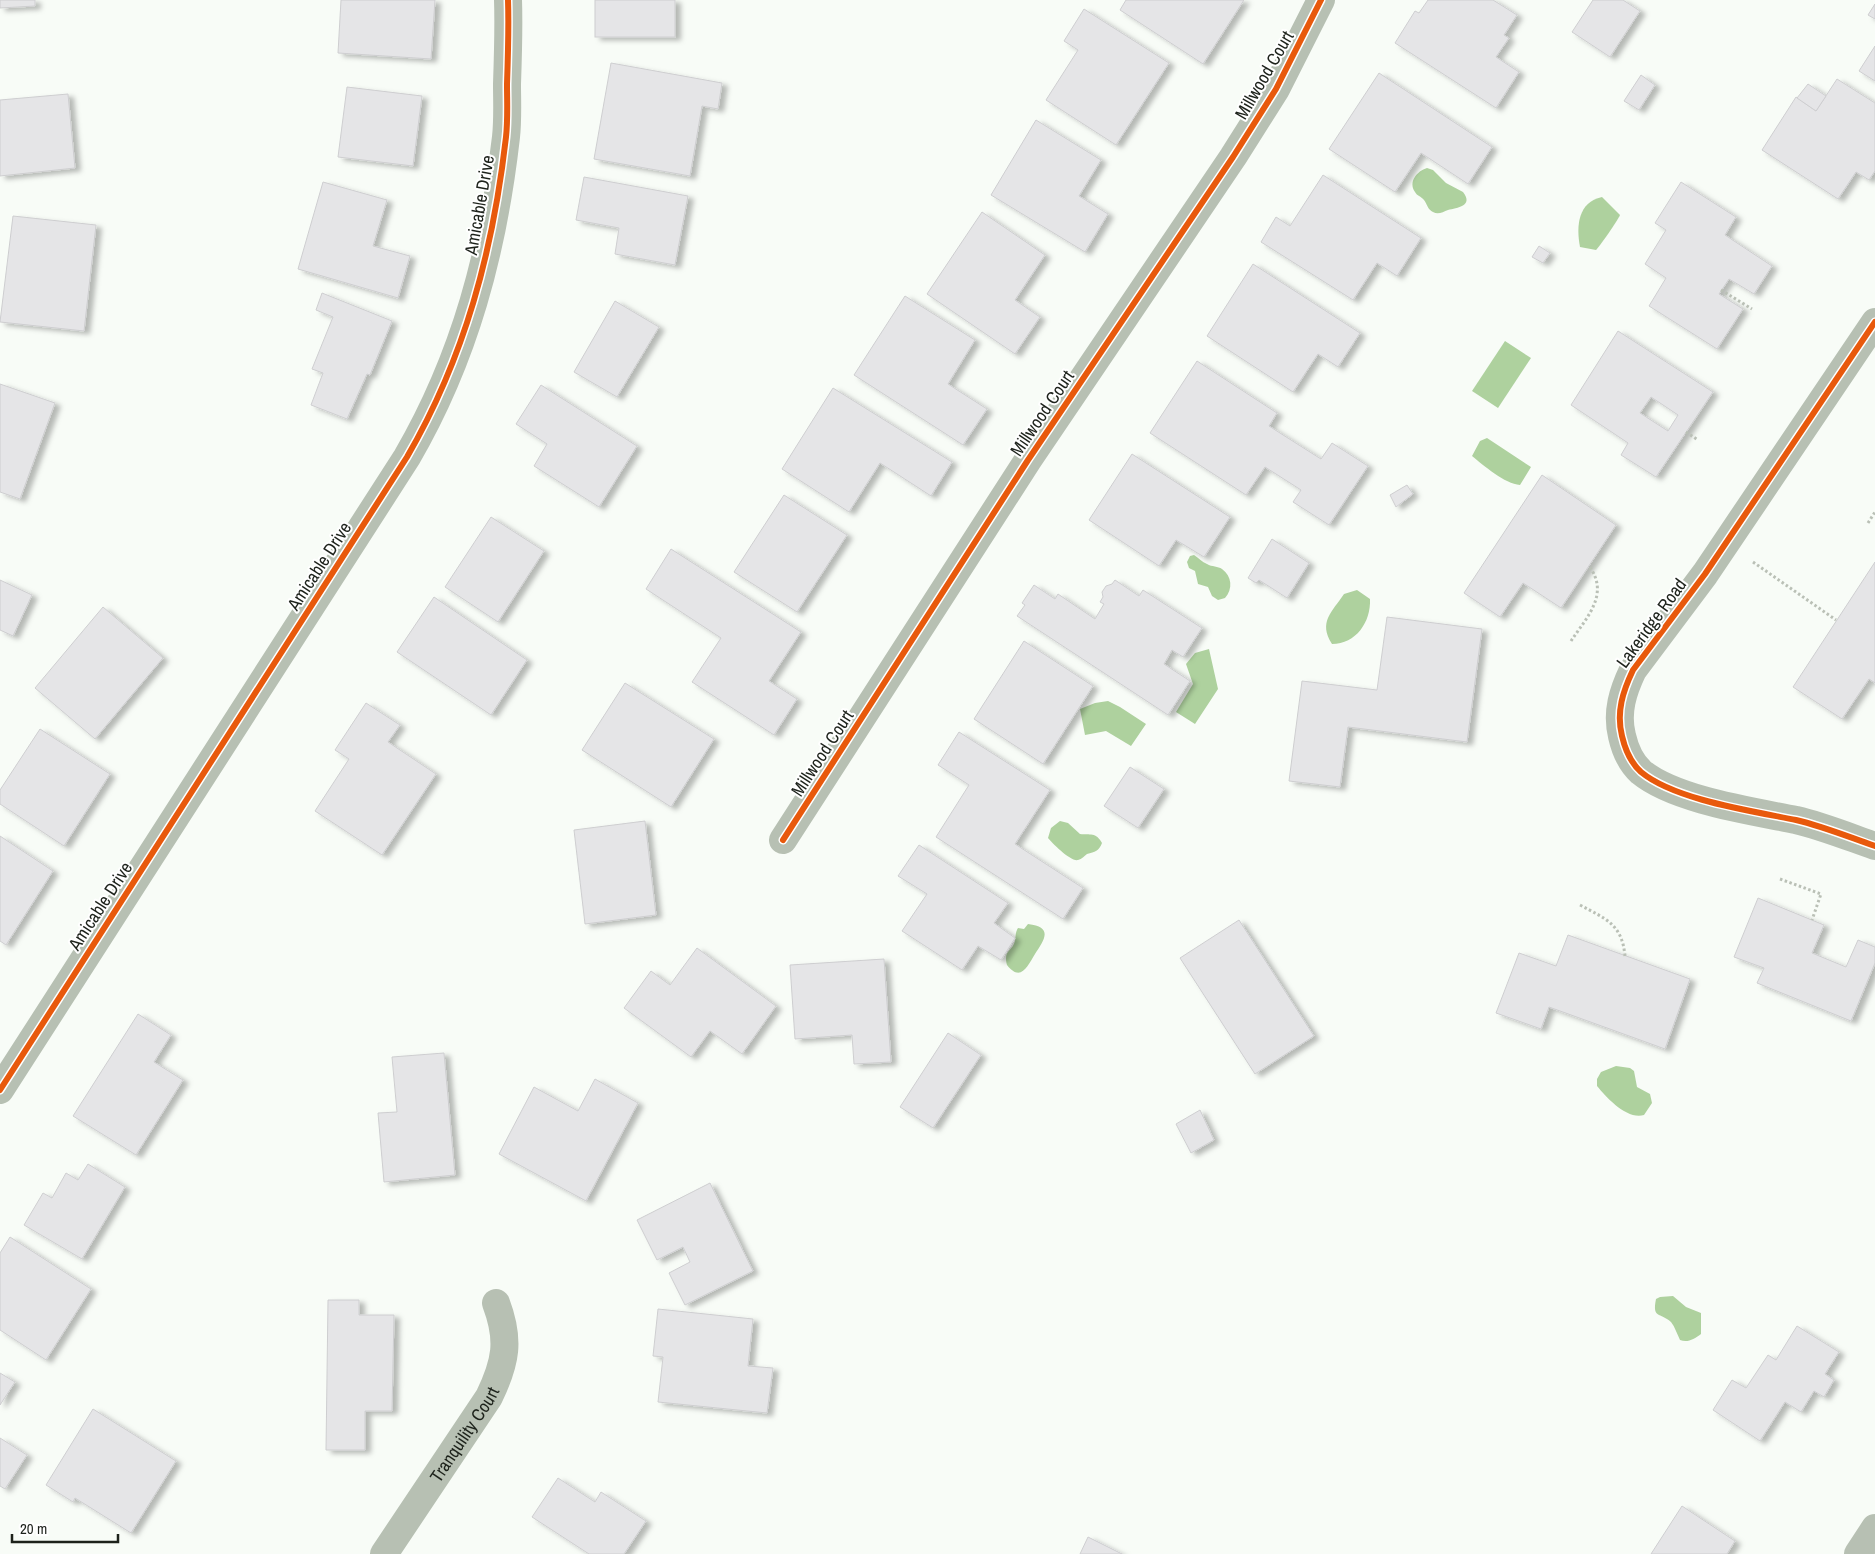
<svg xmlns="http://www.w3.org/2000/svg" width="1875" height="1554" font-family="'Archivo Narrow',sans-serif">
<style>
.water{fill:#aed19e}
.building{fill:#e5e5e7;stroke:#ceced0;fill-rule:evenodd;filter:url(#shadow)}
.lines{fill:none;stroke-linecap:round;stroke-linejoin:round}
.path{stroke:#bac0b6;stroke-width:3;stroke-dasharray:2.5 2.5;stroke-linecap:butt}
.minor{stroke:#b7c0b3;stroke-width:28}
.cycleway-casing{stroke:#fff;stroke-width:9}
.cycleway{stroke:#e8590c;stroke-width:6}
.labels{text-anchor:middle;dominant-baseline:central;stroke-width:4;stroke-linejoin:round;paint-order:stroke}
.street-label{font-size:18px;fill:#1d221b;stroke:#fff}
</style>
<defs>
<filter id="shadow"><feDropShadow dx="5.5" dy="3" stdDeviation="2.5" flood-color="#0004"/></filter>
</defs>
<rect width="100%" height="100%" fill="#f8fcf7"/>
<g class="water">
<path d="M 1427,168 L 1433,170 L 1446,183 L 1463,192 C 1474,206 1457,208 1448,210 C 1443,212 1438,215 1433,212 C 1428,210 1427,204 1424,200 C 1421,196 1417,196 1415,192 C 1408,182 1417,171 1427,168 Z"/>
<path d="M 1602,197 L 1620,215 C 1618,220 1600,246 1596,250 L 1580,247 C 1576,226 1578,202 1602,197 Z"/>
<polygon points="1505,341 1531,358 1498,408 1472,391"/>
<path d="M 1487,438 L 1531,467 L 1520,485 C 1505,484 1483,465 1472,456 L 1480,441 Z"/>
<path d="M 1194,555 C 1199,558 1202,562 1207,564 C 1212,567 1218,566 1222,569 C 1232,576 1233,589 1225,598 L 1218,600 L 1212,596 L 1208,587 L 1198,584 L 1195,571 L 1189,568 L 1187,562 L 1190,556 Z"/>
<path d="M 1357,590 L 1370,599 C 1371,622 1356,644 1332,644 C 1318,622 1332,612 1344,594 Z"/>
<polygon points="1209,649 1218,689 1195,724 1176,712 1193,684 1186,664 1195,653"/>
<polygon points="1108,701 1120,707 1146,724 1131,746 1106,731 1085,735 1080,709 1095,703"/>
<path d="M 1060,821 L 1068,823 L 1080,834 C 1090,835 1096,832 1102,843 C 1099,851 1095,852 1087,854 C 1084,856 1082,859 1078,860 C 1071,862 1052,843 1048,838 L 1051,828 Z"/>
<path d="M 1028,924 C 1054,927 1044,940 1035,954 C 1028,965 1021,983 1007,965 C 1003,950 1012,952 1015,941 C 1016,936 1015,933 1018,928 L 1024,929 Z"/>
<path d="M 1616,1066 L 1630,1068 L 1634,1071 L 1637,1087 L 1650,1094 L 1652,1103 L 1644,1115 C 1627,1120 1607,1098 1597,1086 L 1597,1079 L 1601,1072 Z"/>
<path d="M 1673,1296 L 1686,1307 L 1701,1313 L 1701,1334 C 1694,1339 1688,1343 1680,1340 C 1677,1334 1675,1327 1671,1322 C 1660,1312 1652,1319 1656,1299 L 1660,1297 Z"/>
</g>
<g class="building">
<polygon points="0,0 35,0 35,6 0,8"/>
<polygon points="341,0 435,0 431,59 338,53"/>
<rect x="595" y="0" width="80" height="37"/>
<polygon points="1126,0 1244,0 1203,64 1120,10"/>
<polygon points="1428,0 1493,0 1517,15 1504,35 1509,38 1496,57 1519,72 1496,108 1395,43 1415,11 1419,13"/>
<polygon points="1593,0 1623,0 1640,11 1610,57 1572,32"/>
<polygon points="1875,4 1875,19 1868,15"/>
<polygon points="1084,9 1169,63 1116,145 1046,100 1078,50 1064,41"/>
<polygon points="1875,46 1875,81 1859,71"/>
<polygon points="611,63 722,83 718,109 702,106 690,176 594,159"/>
<polygon points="1379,73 1492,147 1468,184 1421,153 1395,192 1329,149"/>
<polygon points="1641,75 1655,85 1639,110 1624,101"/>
<polygon points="1837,79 1875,103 1875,171 1869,180 1856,172 1838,199 1762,150 1796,97 1816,111"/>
<polygon points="1808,84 1826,96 1816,111 1797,98"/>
<polygon points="347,87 422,96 413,166 338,157"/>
<polygon points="68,94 75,168 0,176 0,100"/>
<polygon points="1036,120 1101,160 1079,196 1108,214 1085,252 991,195"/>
<polygon points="1323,175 1421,238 1397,276 1377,263 1353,300 1261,242 1276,217 1290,226"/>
<polygon points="584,177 688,196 675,265 615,254 619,228 576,220"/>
<polygon points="323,182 387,200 373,246 410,256 398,298 298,269"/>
<polygon points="1681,182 1736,217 1725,235 1772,266 1754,294 1729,279 1719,294 1743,309 1717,349 1649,306 1666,278 1645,264 1666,230 1655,223"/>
<polygon points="982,212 1045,255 1015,300 1040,317 1015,354 927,294"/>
<polygon points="13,216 96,225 84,331 0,322"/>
<polygon points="1539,246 1550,253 1543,263 1532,257"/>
<polygon points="1253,264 1360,333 1338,367 1318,354 1293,392 1207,336"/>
<polygon points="322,293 392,321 370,375 367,374 347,419 311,405 323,373 312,369 333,317 316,310"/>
<polygon points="905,296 975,340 948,384 987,409 963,445 854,375"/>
<polygon points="615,301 659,327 617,397 574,372"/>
<path d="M 1618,331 L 1713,392 L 1656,477 L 1621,455 L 1628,443 L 1571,405 ZM 1651,397 L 1678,415 L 1668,431 L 1640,413 Z"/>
<polygon points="1197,361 1277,413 1269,426 1321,459 1332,443 1368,466 1329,525 1293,502 1301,490 1265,467 1246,495 1150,433"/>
<polygon points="0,384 55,403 20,499 0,492"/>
<polygon points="541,385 637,446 599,507 534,466 547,444 516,424"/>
<polygon points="833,388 952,462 931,496 880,463 849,512 782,469"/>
<polygon points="1132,454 1230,517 1204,557 1176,540 1159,566 1089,520"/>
<polygon points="1542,475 1616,525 1561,608 1523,583 1500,617 1464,593"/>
<polygon points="1407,485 1413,494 1396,507 1390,495"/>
<polygon points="784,495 847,535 797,612 734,572"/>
<polygon points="491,517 544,551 498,622 445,587"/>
<polygon points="1272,539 1309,563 1287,598 1259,580 1256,583 1248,578"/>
<polygon points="671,549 801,632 769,681 797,699 774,735 692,682 721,638 646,589"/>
<polygon points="1875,562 1875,683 1869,679 1842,719 1793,687"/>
<polygon points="0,580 32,595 13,636 0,630"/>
<polygon points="1115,580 1139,596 1143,590 1202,628 1183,657 1172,650 1164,664 1190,681 1168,715 1017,616 1025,605 1022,603 1034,585 1055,599 1058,594 1095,619 1104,604 1100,602 1103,597 1102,592 1106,586 1112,584"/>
<polygon points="434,597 527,660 491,715 397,652"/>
<polygon points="103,607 163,658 95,739 35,688"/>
<polygon points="1387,617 1482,629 1467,742 1348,727 1340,787 1289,781 1302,681 1377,690"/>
<polygon points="1024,641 1093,686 1043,764 974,719"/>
<polygon points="625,683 714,739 671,807 582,750"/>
<polygon points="366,703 400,725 388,742 436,774 382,855 315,811 349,759 335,750"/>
<polygon points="40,729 110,774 64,846 0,804 0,790"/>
<polygon points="959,732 1050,790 1015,844 1083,888 1063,919 936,837 969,785 938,765"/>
<polygon points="1130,767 1164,789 1138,828 1104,806"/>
<polygon points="645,821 656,915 585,924 574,830"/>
<polygon points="0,836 53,871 6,945 0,941"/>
<polygon points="919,845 1008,903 994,923 1015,938 1001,960 978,946 962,970 902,931 927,894 898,876"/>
<polygon points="1758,898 1824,925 1812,953 1846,967 1858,940 1875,947 1875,963 1851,1021 1757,983 1764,968 1734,957"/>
<polygon points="1239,920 1314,1036 1255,1074 1180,958"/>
<polygon points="1568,935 1690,979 1665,1049 1549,1007 1541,1029 1496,1013 1519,953 1556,966"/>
<polygon points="697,948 776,1006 742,1054 710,1031 691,1057 624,1008 651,971 670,985"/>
<polygon points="884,959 891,1062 854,1064 852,1035 795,1039 790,965"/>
<polygon points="138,1014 171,1035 154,1062 183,1080 136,1155 73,1116"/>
<polygon points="948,1033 981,1055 933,1128 900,1107"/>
<polygon points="444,1053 455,1175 384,1182 378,1113 397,1112 392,1057"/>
<polygon points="595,1079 638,1103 586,1201 499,1154 534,1087 578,1111"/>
<polygon points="1200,1110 1214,1140 1191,1153 1176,1124"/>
<polygon points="88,1164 125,1187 82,1259 24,1225 43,1193 52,1198 66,1173 78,1180"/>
<polygon points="710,1183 753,1271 685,1305 669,1273 690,1262 683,1247 657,1260 637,1220"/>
<polygon points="10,1237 91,1289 46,1360 0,1330 0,1253"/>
<polygon points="328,1300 359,1300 359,1315 394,1315 392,1411 365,1411 365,1450 326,1450"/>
<polygon points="658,1309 753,1319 748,1366 773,1368 767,1413 658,1402 663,1357 653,1356"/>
<polygon points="1797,1326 1839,1352 1825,1374 1834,1380 1824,1397 1814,1391 1801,1412 1785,1402 1760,1441 1713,1410 1732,1380 1746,1388 1768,1355 1776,1360"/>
<polygon points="0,1373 15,1382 0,1405"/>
<polygon points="93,1409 176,1461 131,1533 75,1498 73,1502 46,1485"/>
<polygon points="0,1438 27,1455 5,1489 0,1486"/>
<polygon points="558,1478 595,1502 601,1492 646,1521 624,1554 589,1554 532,1517"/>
<polygon points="1682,1506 1735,1541 1727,1554 1651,1554"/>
<polygon points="1088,1537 1122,1554 1080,1554"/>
</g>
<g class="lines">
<g class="path">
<polyline points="1721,290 1752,309"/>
<polyline points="1686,432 1698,440"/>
<polyline points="1868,523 1875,512"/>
<polyline points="1753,562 1836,620"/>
<path d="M 1571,641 C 1587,617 1610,594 1589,566"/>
<polyline points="1780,879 1821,894 1812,920"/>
<path d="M 1580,905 C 1606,919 1622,924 1625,956"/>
</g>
<g class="minor">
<path d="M 1875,322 L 1705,574 L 1633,670 C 1623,691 1616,712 1622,736 C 1625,749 1631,763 1641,772 C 1675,800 1752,811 1796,820 C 1822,826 1849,837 1875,846"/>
<polyline points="783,840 1028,460 1233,157 1276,89 1321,0"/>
<path d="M 0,1090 L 407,457 C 465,357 493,251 506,137 C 508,119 507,101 507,84 C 508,56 509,28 508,0"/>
<path id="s1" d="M 384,1554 L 489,1397 C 506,1362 510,1340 496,1303"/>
<polyline points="1858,1554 1875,1528"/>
</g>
<g class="cycleway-casing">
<g id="cycleway">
<path d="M 1875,322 L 1705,574 L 1633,670 C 1623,691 1616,712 1622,736 C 1625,749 1631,763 1641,772 C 1675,800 1752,811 1796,820 C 1822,826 1849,837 1875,846"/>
<polyline points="783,840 1028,460 1233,157 1276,89 1321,0"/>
<path d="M 0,1090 L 407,457 C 465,357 493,251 506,137 C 508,119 507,101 507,84 C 508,56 509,28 508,0"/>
</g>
</g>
<use href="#cycleway" class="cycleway"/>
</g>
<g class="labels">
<g class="street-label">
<text transform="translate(1264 75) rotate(-60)">Millwood Court</text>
<text transform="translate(479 205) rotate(-80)">Amicable Drive</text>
<text transform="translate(1042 413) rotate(-56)">Millwood Court</text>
<text transform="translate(319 566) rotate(-57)">Amicable Drive</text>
<text transform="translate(1651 623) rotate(-54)">Lakeridge Road</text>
<text transform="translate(822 753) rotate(-57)">Millwood Court</text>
<text transform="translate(100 906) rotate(-57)">Amicable Drive</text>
<text stroke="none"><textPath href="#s1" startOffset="144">Tranquility Court</textPath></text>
</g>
</g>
<path d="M12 1534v8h106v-8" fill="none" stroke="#1d221b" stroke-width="2.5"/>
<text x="20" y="1534" font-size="15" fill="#1d221b" stroke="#ffffff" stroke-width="4" paint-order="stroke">20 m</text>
</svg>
